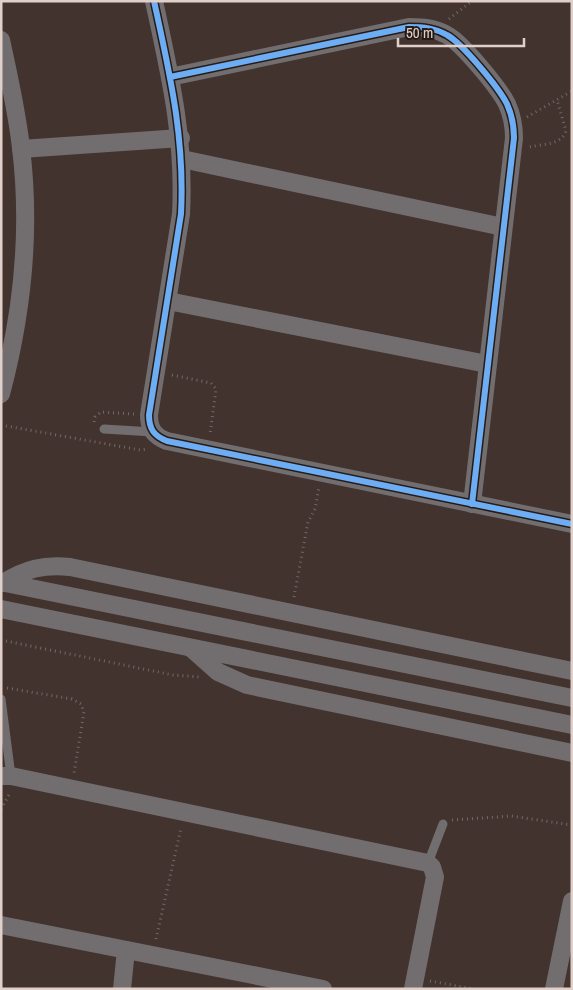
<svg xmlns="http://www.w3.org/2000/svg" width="573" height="990" font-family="'Archivo Narrow',sans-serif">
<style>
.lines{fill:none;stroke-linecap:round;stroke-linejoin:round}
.path{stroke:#706a6a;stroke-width:3;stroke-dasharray:1 4;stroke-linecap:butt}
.lane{stroke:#726e6f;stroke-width:9}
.street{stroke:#726e6f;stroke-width:18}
.cycleway-casing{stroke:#271b16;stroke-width:9}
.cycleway{stroke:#6dadf4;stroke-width:6}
</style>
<rect width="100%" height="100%" fill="#42332e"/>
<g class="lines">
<g class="path">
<polyline points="449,19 472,1"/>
<polyline points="527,117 572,91"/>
<path d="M 530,147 C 542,144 562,145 566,131 L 557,100"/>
<polyline points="172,375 211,383 216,389 210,435"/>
<polyline points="94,422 95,417 101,412 134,414"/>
<polyline points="1,425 140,450 148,449"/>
<polyline points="294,597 308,522 315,509 319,487"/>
<polyline points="1,640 173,675 199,677"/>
<polyline points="7,688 72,699 81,704 84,712 74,773"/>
<polyline points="1,809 10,793"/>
<polyline points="452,820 511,816 572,825"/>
<polyline points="156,939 181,828"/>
<polyline points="430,981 474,989"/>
</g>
<g class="lane">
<polyline points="104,429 153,432"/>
<polyline points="1,699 11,776"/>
<polyline points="428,863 443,824"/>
</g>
<g class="street">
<path d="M 154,1 C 170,75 185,138 181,214 L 149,415 C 149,429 154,436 167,441 L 572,524"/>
<path d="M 1,40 C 9,76 17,112 21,148 C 31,230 22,315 1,394"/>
<path d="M 170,77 L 409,27 C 423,27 435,28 447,35 C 462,43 499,88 507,104 C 512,115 514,126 514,138 L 472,504"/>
<polyline points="21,149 181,138"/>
<polyline points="182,159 503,227"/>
<polyline points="168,301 487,364"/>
<polyline points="1,582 572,698"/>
<path d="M 3,583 C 25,569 44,564 70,567 L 572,671"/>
<polyline points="1,609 572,725"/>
<polyline points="191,648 218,672 247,685 572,753"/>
<polyline points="1,776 11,776 428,863 432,867 435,877 413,989"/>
<polyline points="1,925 323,989"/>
<polyline points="122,989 126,950"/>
<polyline points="554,989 572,901"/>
</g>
<g class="cycleway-casing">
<g id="cycleway">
<path d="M 154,1 C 170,75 185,138 181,214 L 149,415 C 149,429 154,436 167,441 L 572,524"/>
<path d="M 170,77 L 409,27 C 423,27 435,28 447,35 C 462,43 499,88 507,104 C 512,115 514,126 514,138 L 472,504"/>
</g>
</g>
<use href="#cycleway" class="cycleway"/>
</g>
<rect width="573" height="990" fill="none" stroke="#e1cfc9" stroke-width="5"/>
<path d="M398 38v8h126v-8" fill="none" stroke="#e1cfc9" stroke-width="2.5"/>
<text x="406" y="38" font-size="15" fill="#e1cfc9" stroke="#271b16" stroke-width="4" paint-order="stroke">50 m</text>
</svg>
